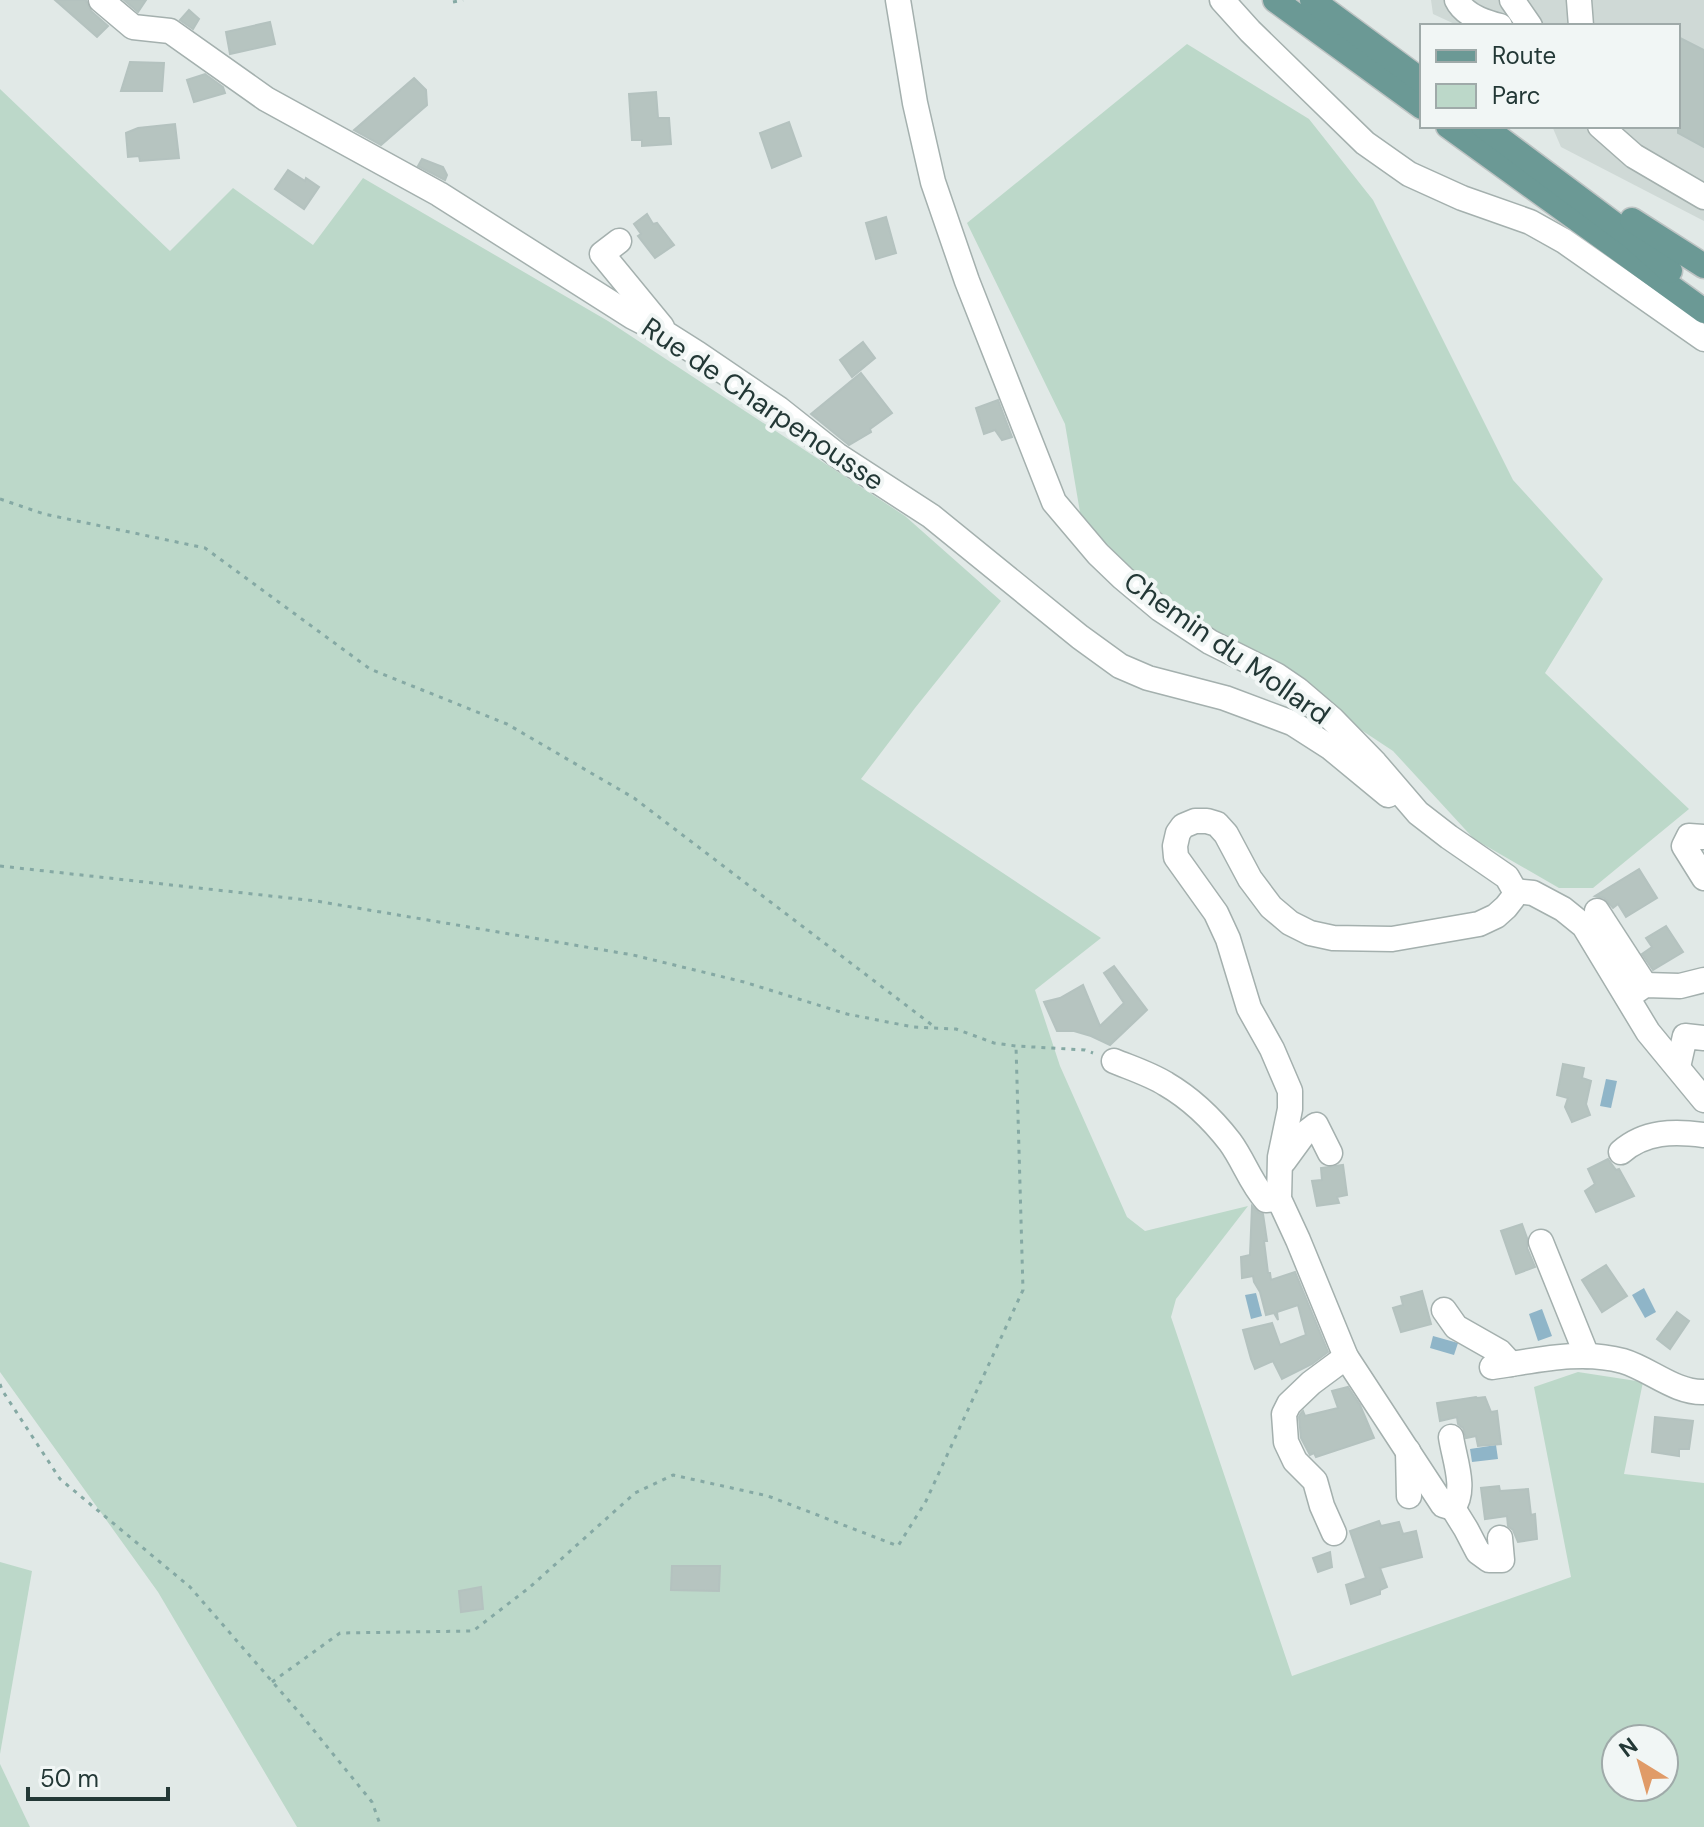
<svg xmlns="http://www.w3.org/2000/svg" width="1704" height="1827" font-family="'DM Sans',sans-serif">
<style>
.built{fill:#cfd9d6}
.green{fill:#bcd8c9;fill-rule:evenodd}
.water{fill:#8fb5c8}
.building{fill:#b6c4c0;stroke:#b4c2bf;stroke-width:2}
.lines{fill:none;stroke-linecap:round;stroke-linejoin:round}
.minor-casing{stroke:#a4b0ae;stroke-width:27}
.major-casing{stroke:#bdc3c3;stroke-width:27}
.path{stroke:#85a9a4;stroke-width:3;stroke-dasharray:4 6;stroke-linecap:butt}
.minor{stroke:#fff;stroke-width:24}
.major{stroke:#6b9995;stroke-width:24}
.labels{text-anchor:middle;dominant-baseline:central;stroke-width:8;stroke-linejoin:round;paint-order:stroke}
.street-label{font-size:28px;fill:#233836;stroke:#f1f6f5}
</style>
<rect width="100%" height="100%" fill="#e1e9e7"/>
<polygon class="built" points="1431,0 1704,0 1704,221 1561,147 1552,126 1678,126 1678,26 1459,26 1433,14"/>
<g class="green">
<polygon points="1187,44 1309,119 1373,200 1513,480 1603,579 1545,673 1689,809 1593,888 1559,888 1474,839 1393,751 1156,594 1081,518 1065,424 967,223"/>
<path d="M 0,89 L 170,251 L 233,188 L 313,245 L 363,178 L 608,321 L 905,516 L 1001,601 L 915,708 L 861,779 L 1101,938 L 1035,990 L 1060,1066 L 1127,1217 L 1145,1231 L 1248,1206 L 1176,1299 L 1171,1317 L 1292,1676 L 1571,1577 L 1534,1387 L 1578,1372 L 1643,1382 L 1624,1474 L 1704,1483 L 1704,1827 L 297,1827 L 158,1592 L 0,1372 ZM 1616,1739 L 1664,1739 L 1664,1787 L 1616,1787 Z"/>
<polygon points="0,1562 32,1571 0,1754"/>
<polygon points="0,1764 30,1827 0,1827"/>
</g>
<g class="water">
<polygon points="1606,1079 1617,1081 1611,1108 1600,1106"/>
<polygon points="1644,1288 1656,1312 1645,1318 1632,1295"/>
<polygon points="1256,1293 1262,1316 1251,1319 1245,1295"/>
<polygon points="1542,1309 1552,1336 1538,1341 1529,1314"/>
<polygon points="1433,1336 1458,1343 1454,1355 1430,1348"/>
<polygon points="1496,1445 1498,1459 1472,1462 1470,1449"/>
</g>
<g class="building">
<polygon points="55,0 86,0 91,11 108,26 97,37"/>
<polygon points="124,0 146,0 138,12"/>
<polygon points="189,10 199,19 193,29 180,20"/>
<polygon points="270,22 275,44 230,54 226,32"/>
<polygon points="1678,37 1704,50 1704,147 1678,133"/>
<polygon points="130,62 164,63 162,91 121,91"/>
<polygon points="205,74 223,87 225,93 194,102 187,80"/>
<polygon points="414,78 426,90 427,105 381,145 354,130"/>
<polygon points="656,92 658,118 669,118 671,144 642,146 642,140 632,140 629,94"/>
<polygon points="789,122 801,156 772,168 760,133"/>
<polygon points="175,124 179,158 140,161 139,156 128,157 126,133 138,128"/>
<polygon points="422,159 443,167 447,175 445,180 418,166"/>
<polygon points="288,170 305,181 306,178 319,187 304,209 275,189"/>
<polygon points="647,214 653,224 657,223 674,245 655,258 638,236 641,234 634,224"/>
<polygon points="886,217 896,253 876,259 866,223"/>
<polygon points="863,342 875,358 852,377 840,360"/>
<polygon points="861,373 892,413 870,429 871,432 849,445 811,414"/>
<polygon points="998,400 1012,437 1002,440 995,430 984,434 976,408"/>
<polygon points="1639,869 1657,898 1626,917 1618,904 1613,908 1604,898 1595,896"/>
<polygon points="1666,926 1683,952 1653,970 1642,954 1652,947 1646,938"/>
<polygon points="1114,966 1147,1010 1110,1045 1091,1036 1074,1031 1057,1031 1044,1002 1060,998 1083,985 1100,1026 1124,1003 1104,973"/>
<polygon points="1563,1064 1584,1068 1582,1078 1591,1081 1586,1104 1590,1115 1572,1122 1565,1107 1568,1098 1557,1095"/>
<polygon points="1608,1159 1616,1170 1619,1169 1634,1196 1596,1212 1585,1191 1595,1184 1588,1169"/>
<polygon points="1343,1165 1347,1195 1337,1197 1339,1203 1317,1206 1312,1181 1322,1180 1321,1168"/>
<polygon points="1252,1206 1259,1213 1263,1214 1267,1241 1264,1241 1268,1273 1270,1273 1271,1280 1295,1272 1328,1352 1312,1364 1282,1379 1273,1361 1255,1369 1251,1359 1243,1330 1272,1323 1280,1345 1306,1335 1298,1305 1277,1312 1278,1320 1274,1313 1266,1315 1260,1292 1254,1282 1253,1276 1242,1278 1241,1257 1250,1255"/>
<polygon points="1522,1224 1527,1238 1527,1248 1535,1267 1516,1274 1501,1231"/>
<polygon points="1606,1265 1627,1296 1602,1312 1582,1280"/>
<polygon points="1422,1291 1431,1324 1401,1332 1393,1308 1403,1305 1401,1297"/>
<polygon points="1677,1312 1689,1321 1670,1349 1657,1339"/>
<polygon points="1348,1387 1360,1405 1374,1438 1316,1457 1314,1453 1310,1455 1301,1438 1299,1417 1301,1413 1303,1411 1305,1416 1338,1408 1332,1391"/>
<polygon points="1476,1397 1477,1398 1485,1397 1491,1412 1497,1411 1501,1444 1478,1446 1476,1436 1466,1438 1463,1428 1458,1424 1457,1417 1440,1421 1437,1403"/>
<polygon points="1655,1417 1693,1421 1689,1449 1679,1449 1679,1456 1652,1452"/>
<polygon points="1499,1486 1500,1491 1528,1489 1531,1515 1535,1514 1537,1539 1518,1542 1513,1530 1508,1526 1507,1516 1485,1519 1481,1488"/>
<polygon points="1379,1521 1381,1526 1399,1522 1403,1534 1416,1531 1422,1557 1380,1568 1387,1587 1380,1590 1380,1594 1351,1604 1346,1585 1366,1578 1350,1531"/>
<polygon points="1330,1552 1332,1567 1318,1572 1313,1558"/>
<polygon points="672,1566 720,1566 719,1591 671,1590"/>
<polygon points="481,1587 483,1609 461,1612 459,1591"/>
</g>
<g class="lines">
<g class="minor-casing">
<g id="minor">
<polyline points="101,0 133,27 170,31 266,99 439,194 633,317 668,335 698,354 779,409 837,455 931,516 1080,637 1120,666 1148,678 1225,698 1292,723 1331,748 1388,795"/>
<path d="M 898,0 L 915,103 L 933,182 L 967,281 L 1054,502 L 1098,554 L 1123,578 L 1160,609 L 1210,642 L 1276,675 L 1298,690 L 1332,719 L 1375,763 L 1418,813 L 1449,837 L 1507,877 L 1515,891 L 1513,898 L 1506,907 L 1496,916 L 1479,924 L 1392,939 L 1333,938 L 1310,933 L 1290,923 L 1271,907 L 1250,879 L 1226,834 L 1217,824 L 1207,821 L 1195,821 L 1183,826 L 1178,833 L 1175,846 L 1176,857 L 1216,913 L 1228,939 L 1249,1008 L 1272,1049 L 1290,1091 L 1290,1109 L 1280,1157 L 1279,1199 L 1298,1240 L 1346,1357 L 1443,1505 L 1453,1508 C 1467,1490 1454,1458 1451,1437"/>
<polyline points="1222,0 1250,31 1365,143 1409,174 1462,198 1530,222 1564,241 1704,339"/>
<path d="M 1457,0 C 1464,15 1484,22 1500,26"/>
<polyline points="1512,0 1530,26"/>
<polyline points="1579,0 1581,26"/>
<polyline points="1600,126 1634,156 1704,197"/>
<polyline points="619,241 602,254 662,327"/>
<polyline points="1704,837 1689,836 1684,846 1704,878"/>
<polyline points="1515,891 1533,893 1563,909 1584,926 1648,1032 1704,1100"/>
<polyline points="1597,911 1645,985"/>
<polyline points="1632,994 1645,985 1680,986 1704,980"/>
<path d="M 1114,1061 C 1131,1068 1150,1074 1166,1084 C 1190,1098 1213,1120 1230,1142 C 1244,1161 1250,1182 1266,1200 L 1279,1199"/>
<polyline points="1678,1067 1685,1036 1704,1038"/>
<path d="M 1621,1152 C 1645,1131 1674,1131 1704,1135"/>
<polyline points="1284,1161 1303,1135 1316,1125 1330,1153"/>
<polyline points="1541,1242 1587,1356"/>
<polyline points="1444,1310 1456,1327 1500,1352 1511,1364"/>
<path d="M 1492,1367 C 1534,1361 1581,1349 1623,1361 C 1650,1369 1675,1393 1704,1392"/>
<polyline points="1408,1451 1409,1496"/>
<polyline points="1453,1508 1466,1529 1478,1552 1489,1560 1502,1560 1500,1538"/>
<polyline points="1334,1533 1322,1506 1315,1481 1295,1461 1286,1442 1284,1414 1289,1404 1311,1383 1346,1357"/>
</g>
</g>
<g class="major-casing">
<g id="major">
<polyline points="1275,0 1422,107"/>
<polyline points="1312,0 1422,81"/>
<polyline points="1448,126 1704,311"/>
<polyline points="1483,126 1633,238 1670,271"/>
<polyline points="1632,220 1704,266"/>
</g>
</g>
<g class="path">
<polyline points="453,2 463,0"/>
<polyline points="0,499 44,514 205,548 370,669 507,724 634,798 936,1028"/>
<polyline points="0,866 316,901 633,955 744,982 847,1014 913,1027 956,1029 994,1043 1016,1046 1085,1050 1093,1053"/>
<polyline points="0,1384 2,1390 60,1479 190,1587 303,1717 372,1802 381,1827"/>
<polyline points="272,1682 340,1633 473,1631 530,1587 635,1493 673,1475 768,1496 898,1546 926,1501 1023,1290 1016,1046"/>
</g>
<use href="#minor" class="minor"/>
<use href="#major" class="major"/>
</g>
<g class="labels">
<g class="street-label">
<text transform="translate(763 404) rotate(34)">Rue de Charpenousse</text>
<text transform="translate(1227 648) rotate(35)">Chemin du Mollard</text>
</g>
</g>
<rect x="1420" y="24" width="260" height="104" fill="#f1f6f5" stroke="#9faaa9" stroke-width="2"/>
<rect x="1436" y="50" width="40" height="12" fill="#6b9995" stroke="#9faaa9" stroke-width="2"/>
<text x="1492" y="64" font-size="24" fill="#233836">Route</text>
<rect x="1436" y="84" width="40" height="24" fill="#bcd8c9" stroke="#9faaa9" stroke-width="2"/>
<text x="1492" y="104" font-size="24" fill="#233836">Parc</text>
<g transform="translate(1640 1763) rotate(323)"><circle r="38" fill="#f1f6f5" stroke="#9faaa9" stroke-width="2"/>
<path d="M0-6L14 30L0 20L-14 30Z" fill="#e09b68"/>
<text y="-12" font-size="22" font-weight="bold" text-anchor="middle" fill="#233836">N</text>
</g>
<path d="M28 1787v12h140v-12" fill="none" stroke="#233836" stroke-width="4"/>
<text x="40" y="1787" font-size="24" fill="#233836" stroke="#f1f6f5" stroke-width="6" paint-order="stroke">50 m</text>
</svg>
